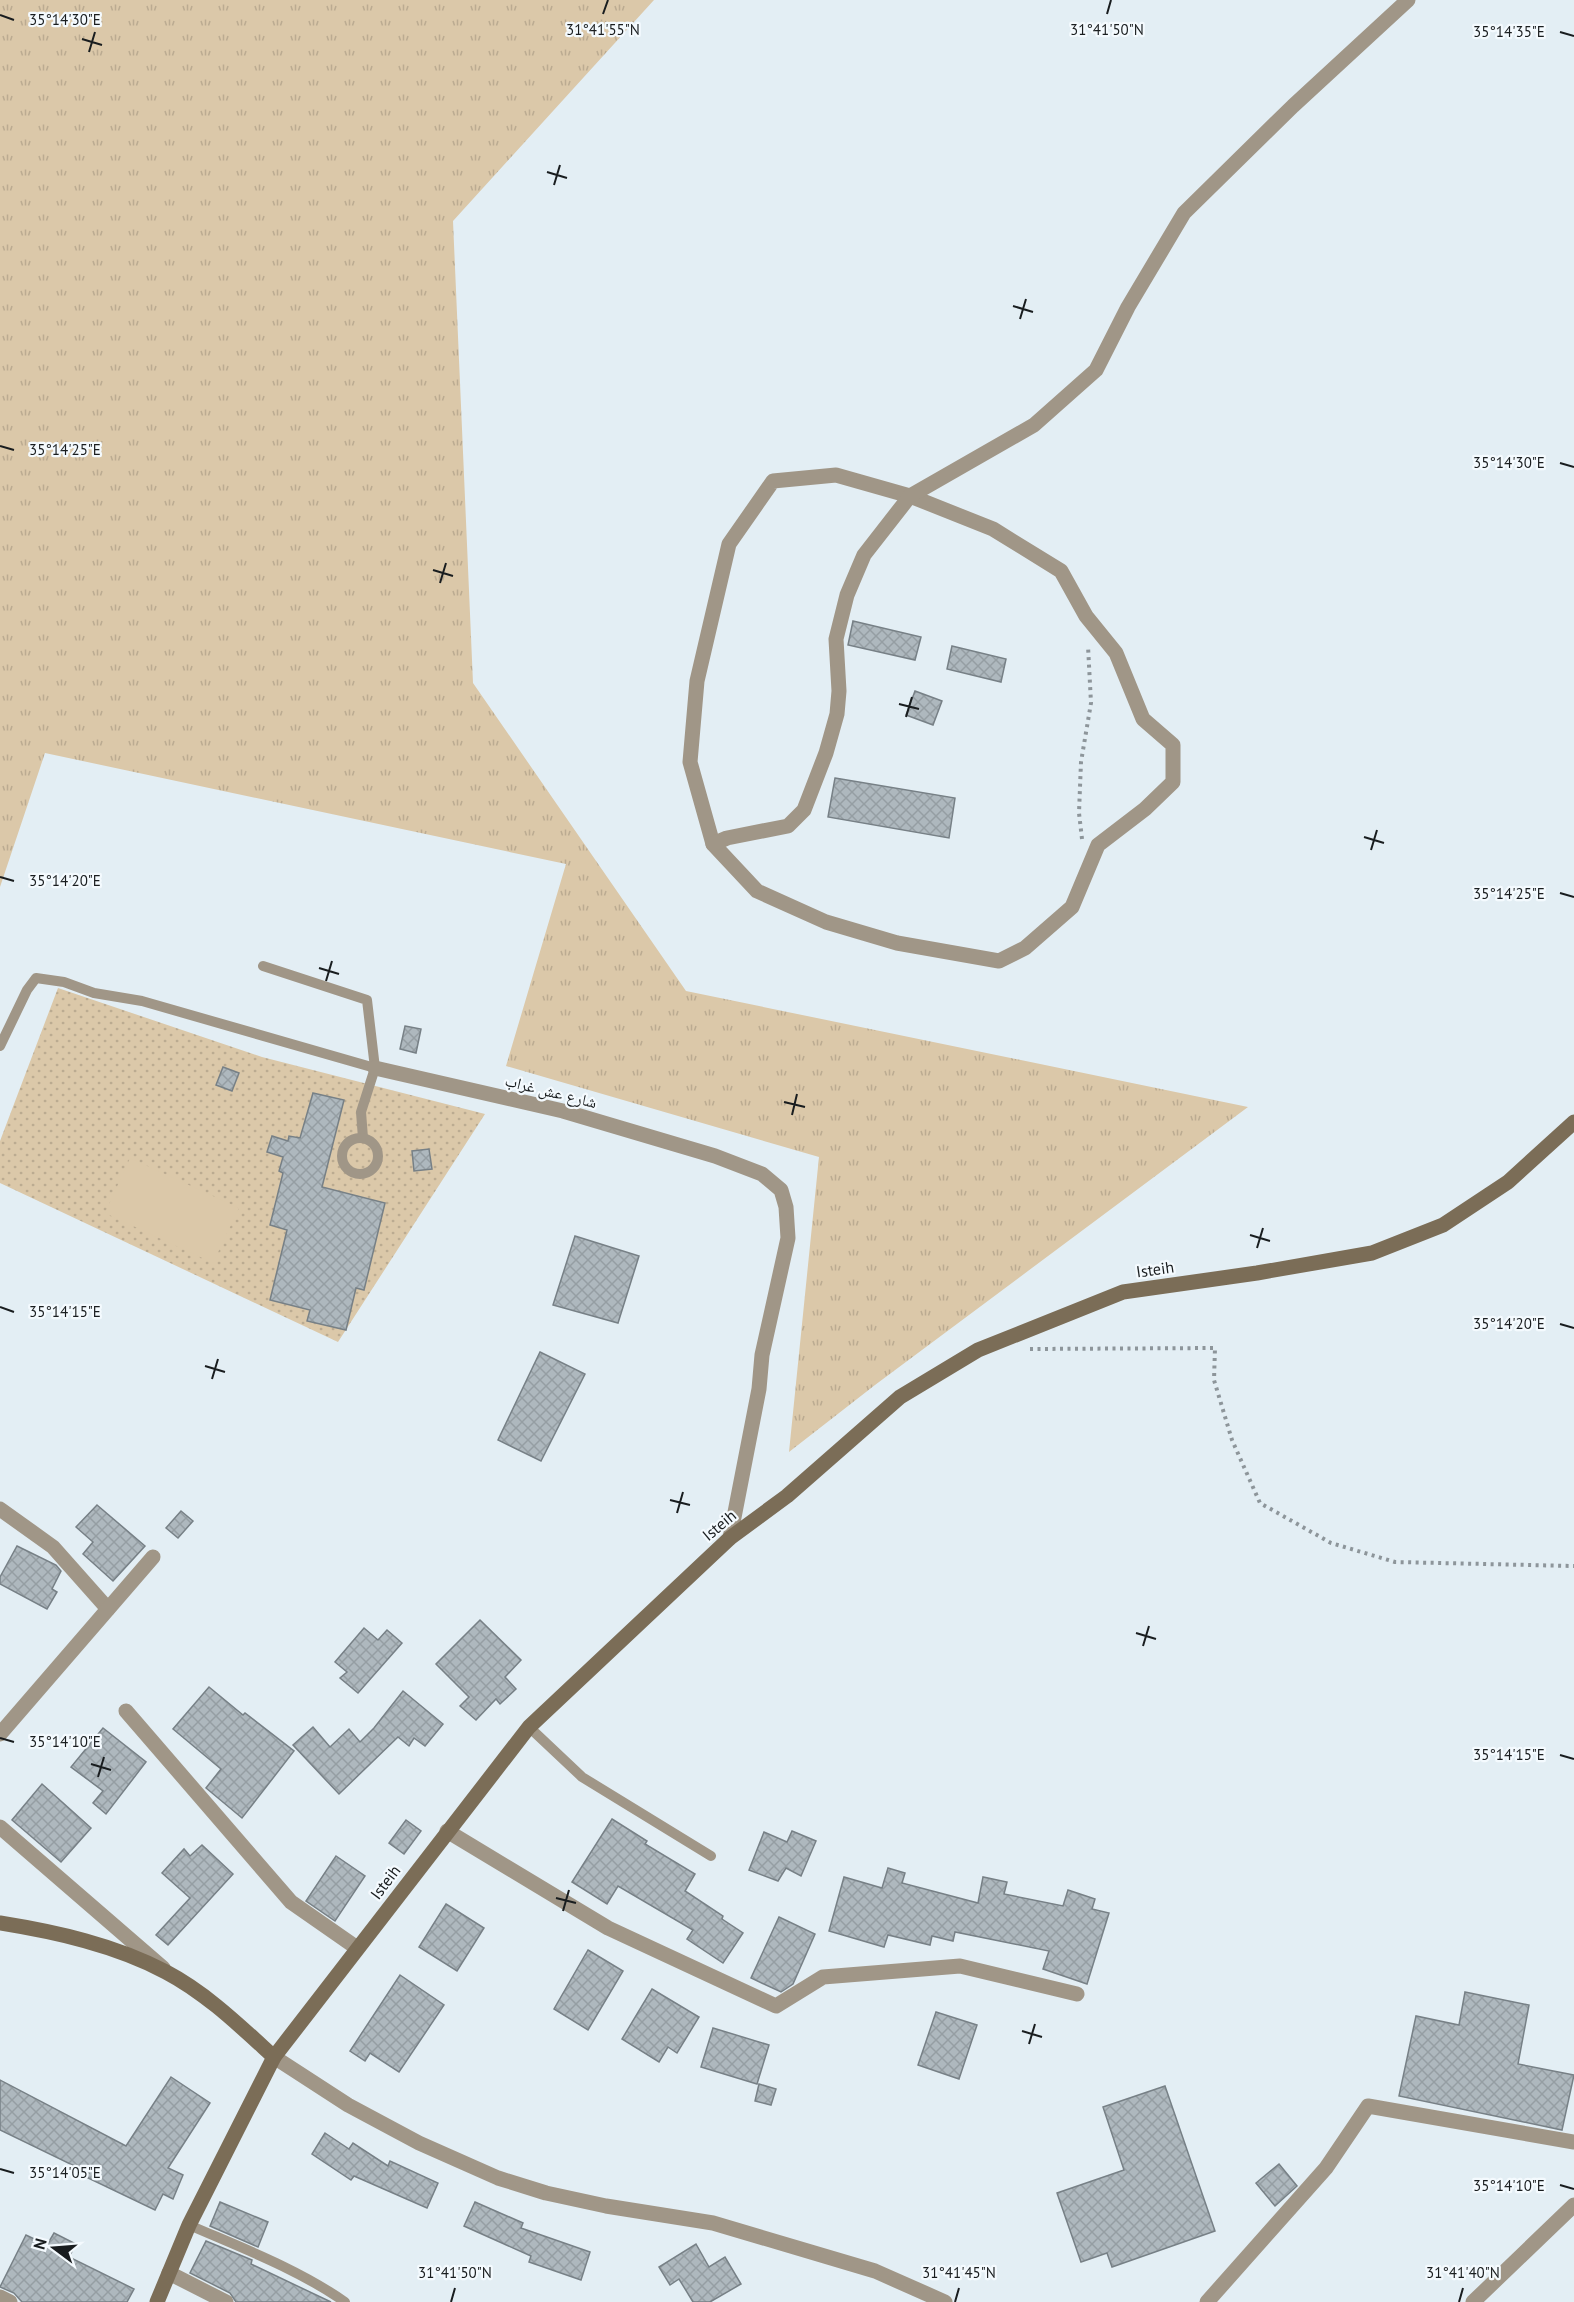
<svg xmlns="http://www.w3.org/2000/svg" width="1574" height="2302" font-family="'PT Sans','Noto Naskh Arabic',sans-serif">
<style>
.grass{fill:url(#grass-tufts)}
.park{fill:url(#park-dots)}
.pitch{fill:#dbc8a9}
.building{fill:url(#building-cross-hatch);stroke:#778086;stroke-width:1.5}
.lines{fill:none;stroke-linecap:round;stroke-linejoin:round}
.path{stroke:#8d959a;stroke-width:4;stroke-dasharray:3 4.5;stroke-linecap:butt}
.lane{stroke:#a09687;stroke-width:10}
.street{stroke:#a09687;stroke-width:15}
.secondary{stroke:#7b6d57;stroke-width:15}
.ticks{fill:none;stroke:#191d1f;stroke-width:2}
.labels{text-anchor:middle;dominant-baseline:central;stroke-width:4.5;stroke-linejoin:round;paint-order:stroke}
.street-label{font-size:16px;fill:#191d1f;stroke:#f4fafe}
.ticks-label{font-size:15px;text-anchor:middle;fill:#191d1f;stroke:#f4fafe;stroke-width:4.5;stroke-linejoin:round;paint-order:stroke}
</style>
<defs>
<pattern id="grass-tufts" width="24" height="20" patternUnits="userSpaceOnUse" patternTransform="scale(1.5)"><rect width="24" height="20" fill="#dbc8a9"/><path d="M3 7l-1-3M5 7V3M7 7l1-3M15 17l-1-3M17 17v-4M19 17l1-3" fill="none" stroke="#bbab91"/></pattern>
<pattern id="park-dots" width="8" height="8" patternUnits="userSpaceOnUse" patternTransform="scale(1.5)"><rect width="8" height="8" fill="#dbc8a9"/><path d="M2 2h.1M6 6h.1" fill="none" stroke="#bbab91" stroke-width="1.8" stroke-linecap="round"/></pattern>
<pattern id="building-cross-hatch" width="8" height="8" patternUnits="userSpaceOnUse" patternTransform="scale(1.5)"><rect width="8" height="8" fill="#aeb8be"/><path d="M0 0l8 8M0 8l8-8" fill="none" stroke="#959ea3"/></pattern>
</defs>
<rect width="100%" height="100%" fill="#e3eef4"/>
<polygon class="grass" points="0,0 654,0 453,221 473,683 686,991 1248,1107 875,1385 789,1452 819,1157 506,1066 566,864 45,753 0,887"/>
<polygon class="park" points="58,988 262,1057 485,1114 338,1342 0,1183 0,1141"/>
<polygon class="pitch" points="130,1158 239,1208 213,1263 105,1213"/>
<g class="building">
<polygon points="853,621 921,637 915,660 848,645"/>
<polygon points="952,646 1006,659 1001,682 947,669"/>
<polygon points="915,691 942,701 933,725 906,715"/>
<polygon points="835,778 955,798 949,838 828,817"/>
<polygon points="405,1026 421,1029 416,1053 400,1049"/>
<polygon points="223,1067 239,1073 232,1091 216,1085"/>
<polygon points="313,1093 344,1100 322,1187 385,1203 364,1290 356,1288 346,1330 307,1321 310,1310 270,1300 287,1230 270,1225 283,1173 279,1171 283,1157 267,1152 272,1136 288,1141 289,1136 300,1138"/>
<polygon points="429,1149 432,1169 414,1171 412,1151"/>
<polygon points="575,1236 639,1256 618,1323 553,1305"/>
<polygon points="540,1352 585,1374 541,1461 498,1440"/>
<polygon points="97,1505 145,1546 113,1581 83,1554 93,1542 76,1527"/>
<polygon points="181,1511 193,1521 178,1538 166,1528"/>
<polygon points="17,1546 56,1565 61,1571 52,1589 57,1592 47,1609 0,1584 0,1577"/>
<polygon points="480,1620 521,1660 505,1677 516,1689 500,1704 496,1699 476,1720 460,1706 469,1697 436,1664"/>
<polygon points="364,1628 378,1640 387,1630 402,1643 358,1693 340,1678 347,1672 335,1662"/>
<polygon points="209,1687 243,1715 245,1713 294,1751 242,1818 206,1788 221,1769 173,1729"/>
<polygon points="403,1691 443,1724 425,1746 414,1738 409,1746 398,1737 339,1794 293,1745 313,1727 330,1747 349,1729 360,1742 374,1728"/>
<polygon points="103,1728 146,1762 106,1814 93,1803 103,1791 71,1767"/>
<polygon points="42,1784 91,1828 61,1862 12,1820"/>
<polygon points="612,1819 647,1841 645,1844 695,1874 685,1891 723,1916 722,1919 743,1933 723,1963 687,1939 693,1930 618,1886 607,1904 572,1882"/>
<polygon points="406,1820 421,1831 404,1854 389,1843"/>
<polygon points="792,1831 816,1841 801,1876 786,1868 778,1881 749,1870 764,1832 787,1842"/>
<polygon points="202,1845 233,1874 168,1945 156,1935 190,1898 162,1873 184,1849 190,1856"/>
<polygon points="336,1856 365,1876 335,1921 306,1901"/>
<polygon points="888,1868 905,1873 902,1883 978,1903 983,1877 1007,1882 1004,1894 1063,1906 1068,1890 1095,1899 1092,1909 1109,1913 1087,1984 1043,1969 1049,1951 955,1932 953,1941 932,1936 930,1945 888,1935 884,1947 829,1931 844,1877 882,1888"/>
<polygon points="446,1904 484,1928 457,1971 419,1947"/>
<polygon points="779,1917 815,1934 793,1984 781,1992 751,1978"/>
<polygon points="588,1950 623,1971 588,2030 554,2009"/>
<polygon points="400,1975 444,2005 399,2072 370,2053 365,2061 350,2051"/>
<polygon points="652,1989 699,2017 677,2053 668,2047 659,2062 622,2039"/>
<polygon points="1465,1992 1529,2005 1518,2064 1574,2075 1562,2130 1399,2096 1416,2016 1459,2025"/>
<polygon points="936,2012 977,2025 959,2079 918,2065"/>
<polygon points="713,2028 769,2045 757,2084 701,2067"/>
<polygon points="171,2077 210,2103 168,2168 183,2175 173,2199 163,2194 155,2210 86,2177 89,2173 0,2130 0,2080 126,2146"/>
<polygon points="759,2084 776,2089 771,2105 755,2101"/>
<polygon points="1165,2086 1215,2231 1112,2267 1107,2253 1081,2262 1057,2193 1124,2170 1103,2107"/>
<polygon points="325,2133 349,2149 353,2143 388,2166 390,2161 438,2183 427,2208 354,2176 351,2180 312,2154"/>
<polygon points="1279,2164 1297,2186 1275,2206 1256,2183"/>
<polygon points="220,2202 268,2222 258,2247 210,2226"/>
<polygon points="475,2202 523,2223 521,2228 590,2252 581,2280 529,2262 531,2256 464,2226"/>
<polygon points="54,2233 76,2244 69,2257 134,2289 127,2302 22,2302 14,2293 0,2287 26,2235 47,2245"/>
<polygon points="206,2241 252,2260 251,2264 331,2302 236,2302 230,2293 190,2273"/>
<polygon points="696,2244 709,2267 725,2257 741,2284 710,2302 693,2302 679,2279 670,2285 659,2267"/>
</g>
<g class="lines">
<g class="path">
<polyline points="1082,839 1079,813 1081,762 1091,703 1088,646"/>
<polyline points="1030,1349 1215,1348 1214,1380 1232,1440 1260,1503 1331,1543 1395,1562 1574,1566"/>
</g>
<g class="lane">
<polyline points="263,966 367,1000 375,1068 361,1112 363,1138"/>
<polyline points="0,1046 27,990 36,978 64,982 94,993 142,1001 375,1068"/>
<circle cx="360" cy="1156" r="18"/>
<polyline points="529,1727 582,1777 711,1856"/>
<path d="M 189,2225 C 242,2248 298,2269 345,2302"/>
</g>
<g class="street">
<polygon points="836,475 910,496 993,529 1061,571 1086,616 1116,653 1143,719 1173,745 1173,782 1145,809 1098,845 1072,907 1025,948 999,961 897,943 826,922 757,891 713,844 690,762 697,681 729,544 773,481"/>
<polyline points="713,844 727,838 788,826 804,810 826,753 837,714 839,691 836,639 847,595 864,555 910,496 1034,425 1096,370 1128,307 1184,213 1293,106 1408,0"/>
<polyline points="375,1068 563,1111 715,1156 762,1174 781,1190 786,1207 788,1238 762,1355 759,1389 730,1538"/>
<polyline points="0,1509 53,1547 108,1609"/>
<polyline points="126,1711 291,1902 357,1948"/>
<polyline points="0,1734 153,1557"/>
<polyline points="0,1827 163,1968"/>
<polyline points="447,1831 608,1928 776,2006 823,1977 960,1966 1077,1994"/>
<polyline points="274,2057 348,2105 419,2143 498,2178 546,2193 606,2206 713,2223 875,2271 945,2302"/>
<polyline points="169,2273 226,2302"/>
<polyline points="0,2297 10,2302"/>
<polyline points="1207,2302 1326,2168 1368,2106 1574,2142"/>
<polyline points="1473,2302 1574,2205"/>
</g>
<g class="secondary">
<path d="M 0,1923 C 56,1932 115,1945 166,1972 C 206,1993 240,2026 274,2057"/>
<polyline points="157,2302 189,2225 274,2057 529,1727 730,1538 787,1496 900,1397 978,1350 1123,1292 1257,1273 1372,1253 1443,1225 1508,1182 1574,1122"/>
</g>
</g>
<path class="ticks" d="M 603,14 L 608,0M 1107,14 L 1111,0M 0,15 L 14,20M 1560,32 L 1574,36M 82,39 L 102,45M 89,52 L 95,32M 547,172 L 567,178M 554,185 L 560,165M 1013,306 L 1033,312M 1020,319 L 1026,299M 0,446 L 14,450M 1560,463 L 1574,467M 433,570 L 453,576M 440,583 L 446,563M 899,704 L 919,709M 906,717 L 912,697M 1364,837 L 1384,843M 1371,850 L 1377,830M 0,877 L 14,881M 1560,893 L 1574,897M 319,968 L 339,974M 326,981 L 332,961M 784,1102 L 805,1107M 792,1115 L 797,1094M 1250,1235 L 1270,1241M 1257,1248 L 1263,1228M 0,1307 L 14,1312M 1560,1324 L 1574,1328M 205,1366 L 225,1372M 212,1379 L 218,1359M 670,1500 L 690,1505M 677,1513 L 683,1492M 1136,1633 L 1156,1639M 1143,1646 L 1149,1626M 0,1738 L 14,1742M 1560,1755 L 1574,1759M 91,1764 L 111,1770M 98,1777 L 104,1757M 556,1898 L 576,1903M 563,1911 L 569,1890M 1022,2031 L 1042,2037M 1029,2044 L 1035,2024M 0,2169 L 14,2173M 1560,2185 L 1574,2189M 451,2302 L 455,2288M 955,2302 L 959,2288M 1459,2302 L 1463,2288"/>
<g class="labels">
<g class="street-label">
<text transform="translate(551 1091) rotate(14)">شارع عش غراب</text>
<text transform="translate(1155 1269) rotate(-8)">Isteih</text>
<text transform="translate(719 1525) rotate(-40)">Isteih</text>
<text transform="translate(385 1882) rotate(-53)">Isteih</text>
</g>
</g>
<g class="ticks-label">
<text x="65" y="25">35°14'30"E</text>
<text x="603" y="35">31°41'55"N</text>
<text x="1107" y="35">31°41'50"N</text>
<text x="1509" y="37">35°14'35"E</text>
<text x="65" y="455">35°14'25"E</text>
<text x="1509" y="468">35°14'30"E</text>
<text x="65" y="886">35°14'20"E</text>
<text x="1509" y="899">35°14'25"E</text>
<text x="65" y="1317">35°14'15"E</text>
<text x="1509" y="1329">35°14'20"E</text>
<text x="65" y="1747">35°14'10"E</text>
<text x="1509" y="1760">35°14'15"E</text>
<text x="65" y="2178">35°14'05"E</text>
<text x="1509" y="2191">35°14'10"E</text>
<text x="455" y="2278">31°41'50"N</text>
<text x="959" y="2278">31°41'45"N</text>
<text x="1463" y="2278">31°41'40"N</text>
</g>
<g transform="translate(54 2248) rotate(286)" stroke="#f4fafe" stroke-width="4.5" paint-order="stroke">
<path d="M0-4.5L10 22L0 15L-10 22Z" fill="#191d1f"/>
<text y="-9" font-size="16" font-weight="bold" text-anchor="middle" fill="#191d1f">N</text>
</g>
</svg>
